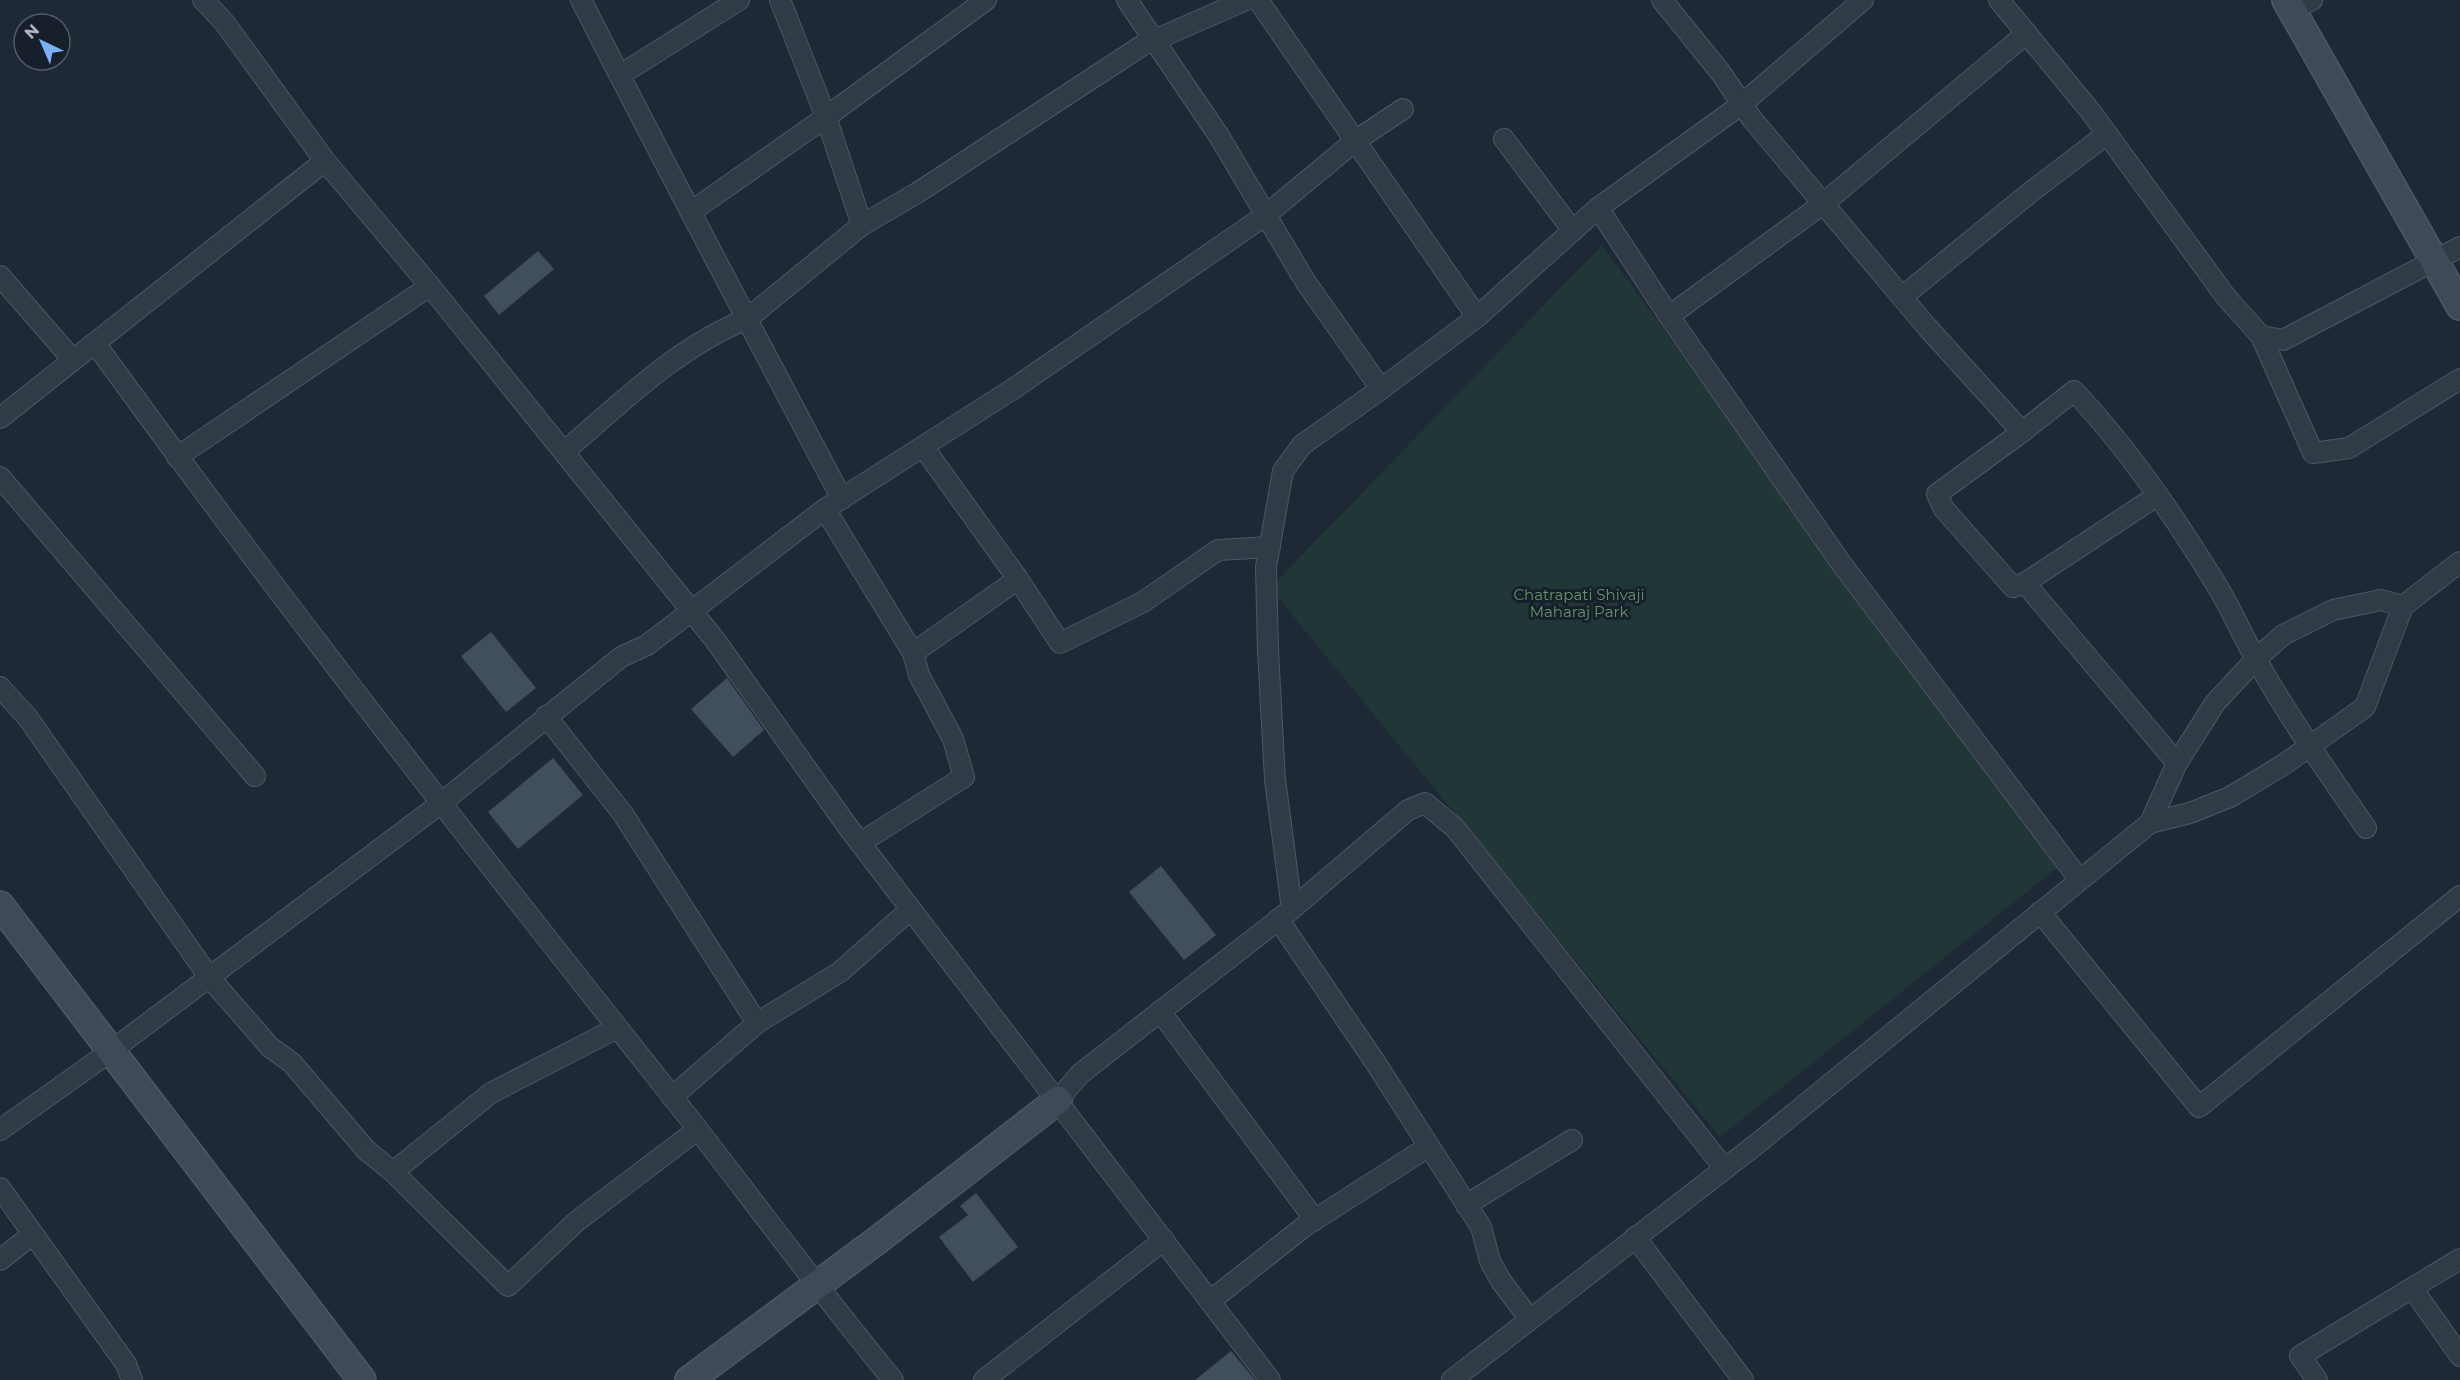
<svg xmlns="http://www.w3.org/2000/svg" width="2460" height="1380" font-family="Montserrat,sans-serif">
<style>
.green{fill:#213637}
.building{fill:#414e5d}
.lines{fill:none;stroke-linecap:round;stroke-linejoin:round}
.street-casing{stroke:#4f5864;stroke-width:22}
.secondary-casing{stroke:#4f5864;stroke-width:30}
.street{stroke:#313b46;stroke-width:20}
.secondary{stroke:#3f4a59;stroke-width:27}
.labels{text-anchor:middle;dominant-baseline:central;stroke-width:6;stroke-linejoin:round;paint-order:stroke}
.park-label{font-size:15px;fill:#63936c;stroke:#17202a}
</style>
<rect width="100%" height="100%" fill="#1e2935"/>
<polygon class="green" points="1602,245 2057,868 1720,1137 1270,588"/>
<g class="building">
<polygon points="538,251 554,269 499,315 484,296"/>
<polygon points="491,632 536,688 506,712 461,656"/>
<polygon points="727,678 764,730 733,757 691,709"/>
<polygon points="553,758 583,795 518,849 488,812"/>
<polygon points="1161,866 1216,935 1184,960 1129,892"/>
<polygon points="976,1193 1018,1247 973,1282 939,1237 968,1215 960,1206"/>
<polygon points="1231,1351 1255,1380 1195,1380"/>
</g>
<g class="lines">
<g class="street-casing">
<g id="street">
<polyline points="203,0 224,22 325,161 430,286 715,640 848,827 1270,1380"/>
<path d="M 581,0 C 666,167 754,333 842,499"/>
<polyline points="780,0 826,117 986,0"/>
<polyline points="1258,0 1477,317"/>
<path d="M 1662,0 L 1721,73 L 1752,119 L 1927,327 L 2022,432 L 2074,391 C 2128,448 2173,514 2214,581 C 2230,606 2242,635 2257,661 C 2290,719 2328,773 2366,828"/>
<polyline points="1999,0 2091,112 2226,297 2261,336 2283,340 2460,247"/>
<polyline points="2292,10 2312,0"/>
<polyline points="620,75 739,0"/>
<polyline points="1504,139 1573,231"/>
<polyline points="1598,208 1669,316 1841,563 2079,879"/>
<polyline points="862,225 917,193 1143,45 1246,0"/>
<polyline points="0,276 73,360"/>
<polyline points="1902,297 2032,191 2107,134"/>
<polyline points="1669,316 1824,203 2027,33"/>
<polyline points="2261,336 2313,453 2349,448 2460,379"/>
<path d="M 95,343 C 280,599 474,847 671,1095 C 745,1189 816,1287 893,1380"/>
<polyline points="1381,389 1477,317 1598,208 1742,104 1863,0"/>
<polyline points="0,418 325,161"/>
<polyline points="2022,432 1937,494 1944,509 2013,587 2025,583 2158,495"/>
<polyline points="924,448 1018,579 1060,643 1143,602 1218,550 1270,547"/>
<path d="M 564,452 C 621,403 677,347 747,319 L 862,225 L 826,117 L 692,211"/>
<polyline points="177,457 430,286"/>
<polyline points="0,477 255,776"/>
<polyline points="825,509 913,653 919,675 953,739 964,777 860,843"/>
<polyline points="2025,583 2177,763"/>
<polyline points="2403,606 2460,562"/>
<polyline points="913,653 1018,579"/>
<polyline points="0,687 28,718 209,977 270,1047 292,1063 366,1150 393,1172"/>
<polyline points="546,716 623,814 757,1023"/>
<polyline points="1292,909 1408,810 1425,803 1455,828 1725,1169"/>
<polyline points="2040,912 2199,1107 2460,896"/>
<polyline points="1278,919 1375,1062 1481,1227 1490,1261 1501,1281 1529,1318"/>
<polyline points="1160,1011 1315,1220"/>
<polyline points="617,1028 491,1093 393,1172 508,1286 577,1221 697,1130"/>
<polyline points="672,1097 757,1023 840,972 911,909"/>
<polyline points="1058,1100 1080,1074 1292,909 1275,779 1268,651 1266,567 1283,471 1302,445 1381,389 1305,281 1219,136 1127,0"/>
<polyline points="0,1130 111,1051 440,804 621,657 647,645 825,509 1013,389 1266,215 1355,141 1403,109"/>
<polyline points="0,1188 33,1234"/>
<polyline points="1466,1205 1572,1140"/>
<polyline points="1635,1237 1743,1380"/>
<polyline points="0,1260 33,1234 126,1364 132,1380"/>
<polyline points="2412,1288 2460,1356"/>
<polyline points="1210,1301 1305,1226 1428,1147"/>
<polyline points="984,1380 1164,1240"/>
<polyline points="1452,1380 1758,1143 2150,823 2190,813 2230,797 2283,765 2365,707 2403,606 2381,600 2333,610 2283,635 2256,659 2215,703 2177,763 2150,823"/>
<polyline points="2317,1380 2300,1356 2460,1259"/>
</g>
</g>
<g class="secondary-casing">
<g id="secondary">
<polyline points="2286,0 2460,306"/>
<polyline points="0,905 362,1380"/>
<polyline points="689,1380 879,1239 1058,1100"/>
</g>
</g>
<use href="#street" class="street"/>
<use href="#secondary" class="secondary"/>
</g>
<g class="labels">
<g class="park-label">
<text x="1579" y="594">Chatrapati Shivaji<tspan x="1579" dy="17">Maharaj Park</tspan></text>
</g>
</g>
<g transform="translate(42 42) rotate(316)"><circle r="28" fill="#17202a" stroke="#525c67" stroke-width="1.5"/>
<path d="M0-4.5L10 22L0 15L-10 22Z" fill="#7ab0f9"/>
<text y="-9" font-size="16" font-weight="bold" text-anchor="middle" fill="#abb5c3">N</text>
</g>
</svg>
